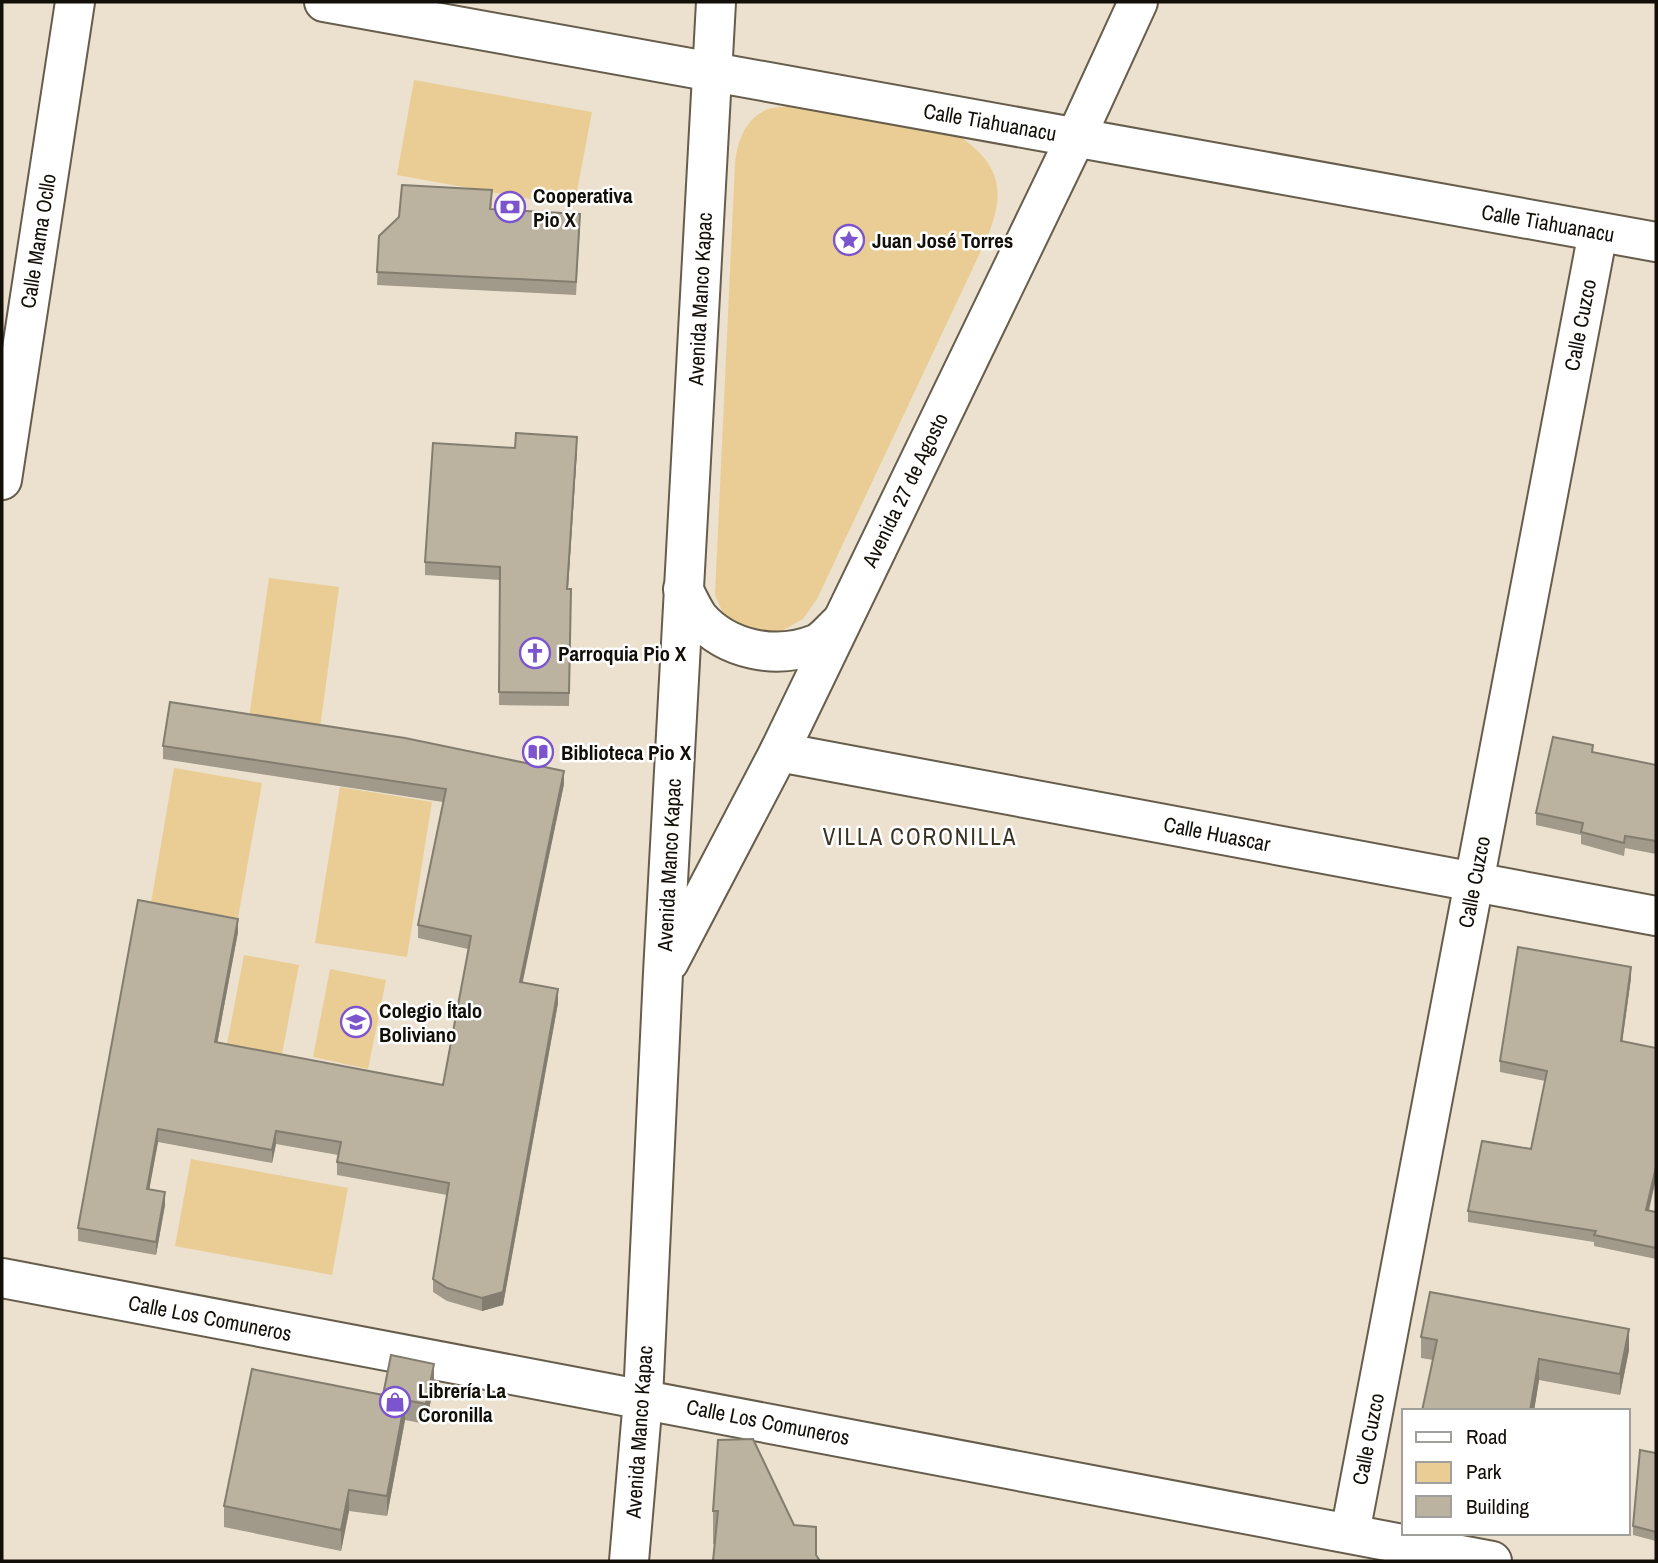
<svg xmlns="http://www.w3.org/2000/svg" width="1658" height="1563" font-family="'Archivo Narrow',sans-serif">
<style>
.green{fill:#e9cd94}
.lines{fill:none;stroke-linecap:round;stroke-linejoin:round}
.minor-casing{stroke:#665d4c;stroke-width:42}
.minor{stroke:#fff;stroke-width:38}
.wall{fill:#a19989}
.shaded-wall{fill:#837d6f}
.building{fill:#bbb29f;stroke:#837d6f;stroke-width:2}
.labels{text-anchor:middle;dominant-baseline:central;stroke-width:5;stroke-linejoin:round;paint-order:stroke}
.street-label{font-size:21px;fill:#120e08;stroke:#fff}
.poi-label{font-size:21px;font-weight:bold;fill:#120e08;stroke:#fff;text-anchor:start}
.neighbourhood-label{font-size:23px;letter-spacing:2px;fill:#393122;stroke:#fff}
</style>
<rect width="100%" height="100%" fill="#ebe1ce"/>
<g class="green">
<polygon points="414,80 592,112 574,207 397,175"/>
<path d="M 789,106 L 962,138 C 1002,167 1005,193 987,238 L 817,599 L 803,619 L 780,632 L 751,633 L 726,620 L 715,595 L 735,164 C 737,143 744,120 766,110 C 772,107 782,107 789,106 Z"/>
<polygon points="269,578 339,587 320,728 249,718"/>
<polygon points="174,768 262,783 238,918 151,903"/>
<polygon points="340,787 432,802 407,957 315,943"/>
<polygon points="244,955 299,965 282,1054 227,1044"/>
<polygon points="330,969 386,980 368,1069 313,1057"/>
<polygon points="191,1159 348,1188 332,1275 175,1246"/>
</g>
<g class="lines">
<g class="minor-casing">
<g id="minor">
<polyline points="324,2 1656,242"/>
<polyline points="2,480 75,2"/>
<path d="M 683,589 C 688,598 693,610 699,618 C 727,650 776,660 816,644 C 825,640 833,629 841,622"/>
<polyline points="779,752 1656,916"/>
<polyline points="669,962 779,752 1076,137 1138,2"/>
<polyline points="2,1278 1492,1561"/>
<polyline points="1350,1533 1598,232"/>
<polyline points="629,1561 643,1399 663,973 716,2"/>
</g>
</g>
<use href="#minor" class="minor"/>
</g>
<g class="wall">
<polygon points="492,203 491,209 580,226 576,295 377,285 379,236"/>
<polygon points="515,448 577,450 568,589 571,589 569,706 499,705 500,580 425,575 425,562"/>
<polygon points="163,746 564,784 522,983 558,1003 503,1305 482,1311 447,1301 433,1292 433,1279 447,1195 337,1175 337,1162 338,1155 276,1144 272,1163 158,1142 149,1189 165,1205 156,1255 78,1241 78,1228 238,932 217,1043 443,1085 468,949 418,938 418,925 443,802 163,759"/>
<polygon points="1593,753 1656,765 1656,854 1625,848 1624,856 1581,844 1581,835 1536,825 1536,813"/>
<polygon points="1631,978 1622,1041 1656,1048 1656,1178 1649,1211 1656,1212 1656,1259 1594,1246 1594,1242 1468,1222 1468,1211 1531,1149 1545,1081 1500,1072 1500,1061"/>
<polygon points="1421,1337 1629,1350 1620,1395 1539,1380 1534,1411 1422,1411 1433,1360 1421,1358"/>
<polygon points="434,1385 426,1424 405,1420 387,1516 349,1511 341,1551 224,1527 224,1506 383,1395"/>
<polygon points="1656,1453 1656,1541 1633,1535 1633,1526"/>
<polygon points="713,1511 794,1525 816,1555 713,1544"/>
</g>
<g class="shaded-wall">
<polygon points="577,437 577,450 567,602 567,589"/>
<polygon points="564,771 564,784 520,995 520,982"/>
<polygon points="238,919 238,932 215,1055 215,1042"/>
<polygon points="1631,967 1631,978 1621,1051 1621,1041"/>
<polygon points="558,989 558,1003 503,1305 482,1311 482,1298"/>
<polygon points="158,1129 158,1142 147,1202 147,1189"/>
<polygon points="276,1131 276,1144 272,1163 272,1150"/>
<polygon points="1656,1167 1656,1178 1646,1221 1646,1210"/>
<polygon points="165,1192 165,1205 156,1255 156,1242"/>
<polygon points="1629,1329 1629,1350 1620,1395 1620,1374"/>
<polygon points="1539,1359 1539,1380 1534,1411 1530,1411"/>
<polygon points="434,1364 434,1385 426,1424 426,1404"/>
<polygon points="405,1400 405,1420 387,1516 387,1496"/>
<polygon points="349,1490 349,1511 341,1551 341,1530"/>
</g>
<g class="building">
<polygon points="402,185 492,190 490,209 580,214 576,282 377,272 379,236 399,217"/>
<polygon points="516,433 577,437 567,589 571,589 569,693 499,692 500,567 425,562 433,443 515,448"/>
<polygon points="170,702 405,738 564,771 520,982 558,989 503,1292 482,1298 447,1288 433,1279 449,1183 337,1162 341,1142 276,1131 272,1150 158,1129 147,1189 165,1192 156,1242 78,1228 138,900 238,919 215,1042 443,1085 471,936 418,925 446,789 163,746"/>
<polygon points="1553,737 1593,745 1592,752 1656,765 1656,841 1625,836 1624,843 1581,832 1583,823 1536,813"/>
<polygon points="1518,947 1631,967 1621,1041 1656,1048 1656,1167 1646,1210 1656,1212 1656,1248 1594,1235 1596,1231 1468,1211 1482,1141 1531,1149 1547,1071 1500,1061"/>
<polygon points="1430,1292 1629,1329 1620,1374 1539,1359 1530,1411 1422,1411 1437,1340 1421,1337"/>
<polygon points="391,1355 434,1364 426,1404 405,1400 387,1496 349,1490 341,1530 224,1506 252,1369 383,1395"/>
<polygon points="753,1439 794,1525 816,1527 816,1555 820,1561 713,1561 718,1511 713,1511 718,1440"/>
<polygon points="1640,1450 1656,1453 1656,1532 1633,1526"/>
</g>
<defs>
<g id="bank-ring" transform="scale(1.575)"><circle r="9.5" fill="#fff" stroke="#7c55ce" stroke-width="1.5"/><path d="M-6-4H6V4H-6ZM0-2.3a2.3 2.3 0 1 0 0 4.6a2.3 2.3 0 1 0 0-4.6Z" fill="#7c55ce"/></g>
<g id="sight-ring" transform="scale(1.575)"><circle r="9.5" fill="#fff" stroke="#7c55ce" stroke-width="1.5"/><path d="M0-6L1.8-2.2L6-1.7L2.9 1.2L3.7 5.4L0 3.3L-3.7 5.4L-2.9 1.2L-6-1.7L-1.8-2.2Z" fill="#7c55ce"/></g>
<g id="church-ring" transform="scale(1.575)"><circle r="9.5" fill="#fff" stroke="#7c55ce" stroke-width="1.5"/><path d="M-1.2-6h2.4v3.5h3.3v2.4h-3.3V6h-2.4V-.1h-3.3v-2.4h3.3Z" fill="#7c55ce"/></g>
<g id="library-ring" transform="scale(1.575)"><circle r="9.5" fill="#fff" stroke="#7c55ce" stroke-width="1.5"/><path d="M-6-4Q-3-5.5-.7-3.5V5Q-3 3-6 4ZM6-4Q3-5.5 .7-3.5V5Q3 3 6 4Z" fill="#7c55ce"/></g>
<g id="school-ring" transform="scale(1.575)"><circle r="9.5" fill="#fff" stroke="#7c55ce" stroke-width="1.5"/><path d="M0-5L7-2L0 1L-7-2ZM-4 1L0 2.5L4 1V4Q0 6-4 4Z" fill="#7c55ce"/></g>
<g id="shop-ring" transform="scale(1.575)"><circle r="9.5" fill="#fff" stroke="#7c55ce" stroke-width="1.5"/><path d="M-5-2.5h2.3a2.7 3.5 0 0 1 5.4 0H5L5.5 6h-11ZM-1.5-2.5h3a1.5 2.3 0 0 0-3 0Z" fill="#7c55ce"/></g>
</defs>
<g fill-rule="evenodd">
<use href="#bank-ring" x="510" y="207"/>
<use href="#sight-ring" x="849" y="240"/>
<use href="#church-ring" x="535" y="653"/>
<use href="#library-ring" x="538" y="752"/>
<use href="#school-ring" x="356" y="1022"/>
<use href="#shop-ring" x="395" y="1402"/>
</g>
<g class="labels">
<g class="street-label">
<text transform="translate(990 122) rotate(10)">Calle Tiahuanacu</text>
<text transform="translate(1548 223) rotate(10)">Calle Tiahuanacu</text>
<text transform="translate(38 241) rotate(-81)">Calle Mama Ocllo</text>
<text transform="translate(700 299) rotate(-87)">Avenida Manco Kapac</text>
<text transform="translate(1580 325) rotate(-79)">Calle Cuzco</text>
<text transform="translate(905 490) rotate(-64)">Avenida 27 de Agosto</text>
<text transform="translate(1217 834) rotate(11)">Calle Huascar</text>
<text transform="translate(669 865) rotate(-87)">Avenida Manco Kapac</text>
<text transform="translate(1474 882) rotate(-79)">Calle Cuzco</text>
<text transform="translate(210 1318) rotate(11)">Calle Los Comuneros</text>
<text transform="translate(768 1422) rotate(11)">Calle Los Comuneros</text>
<text transform="translate(639 1432) rotate(-86)">Avenida Manco Kapac</text>
<text transform="translate(1368 1439) rotate(-79)">Calle Cuzco</text>
</g>
<g class="poi-label">
<text x="533" y="195">Cooperativa<tspan x="533" dy="24">Pio X</tspan></text>
<text x="872" y="240">Juan José Torres</text>
<text x="558" y="653">Parroquia Pio X</text>
<text x="561" y="752">Biblioteca Pio X</text>
<text x="379" y="1010">Colegio Ítalo<tspan x="379" dy="24">Boliviano</tspan></text>
<text x="418" y="1390">Librería La<tspan x="418" dy="24">Coronilla</tspan></text>
</g>
<g class="neighbourhood-label">
<text x="920" y="836">VILLA CORONILLA</text>
</g>
</g>
<rect width="1658" height="1563" fill="none" stroke="#120e08" stroke-width="7"/>
<rect x="1402" y="1409" width="228" height="126" fill="#ffffff" stroke="#a09f9c" stroke-width="2"/>
<rect x="1416" y="1432" width="35" height="10" fill="#ffffff" stroke="#a09f9c" stroke-width="2"/>
<text x="1466" y="1444" font-size="21" fill="#120e08">Road</text>
<rect x="1416" y="1462" width="35" height="21" fill="#e9cd94" stroke="#a09f9c" stroke-width="2"/>
<text x="1466" y="1479" font-size="21" fill="#120e08">Park</text>
<rect x="1416" y="1496" width="35" height="21" fill="#bbb29f" stroke="#a09f9c" stroke-width="2"/>
<text x="1466" y="1514" font-size="21" fill="#120e08">Building</text>
</svg>
